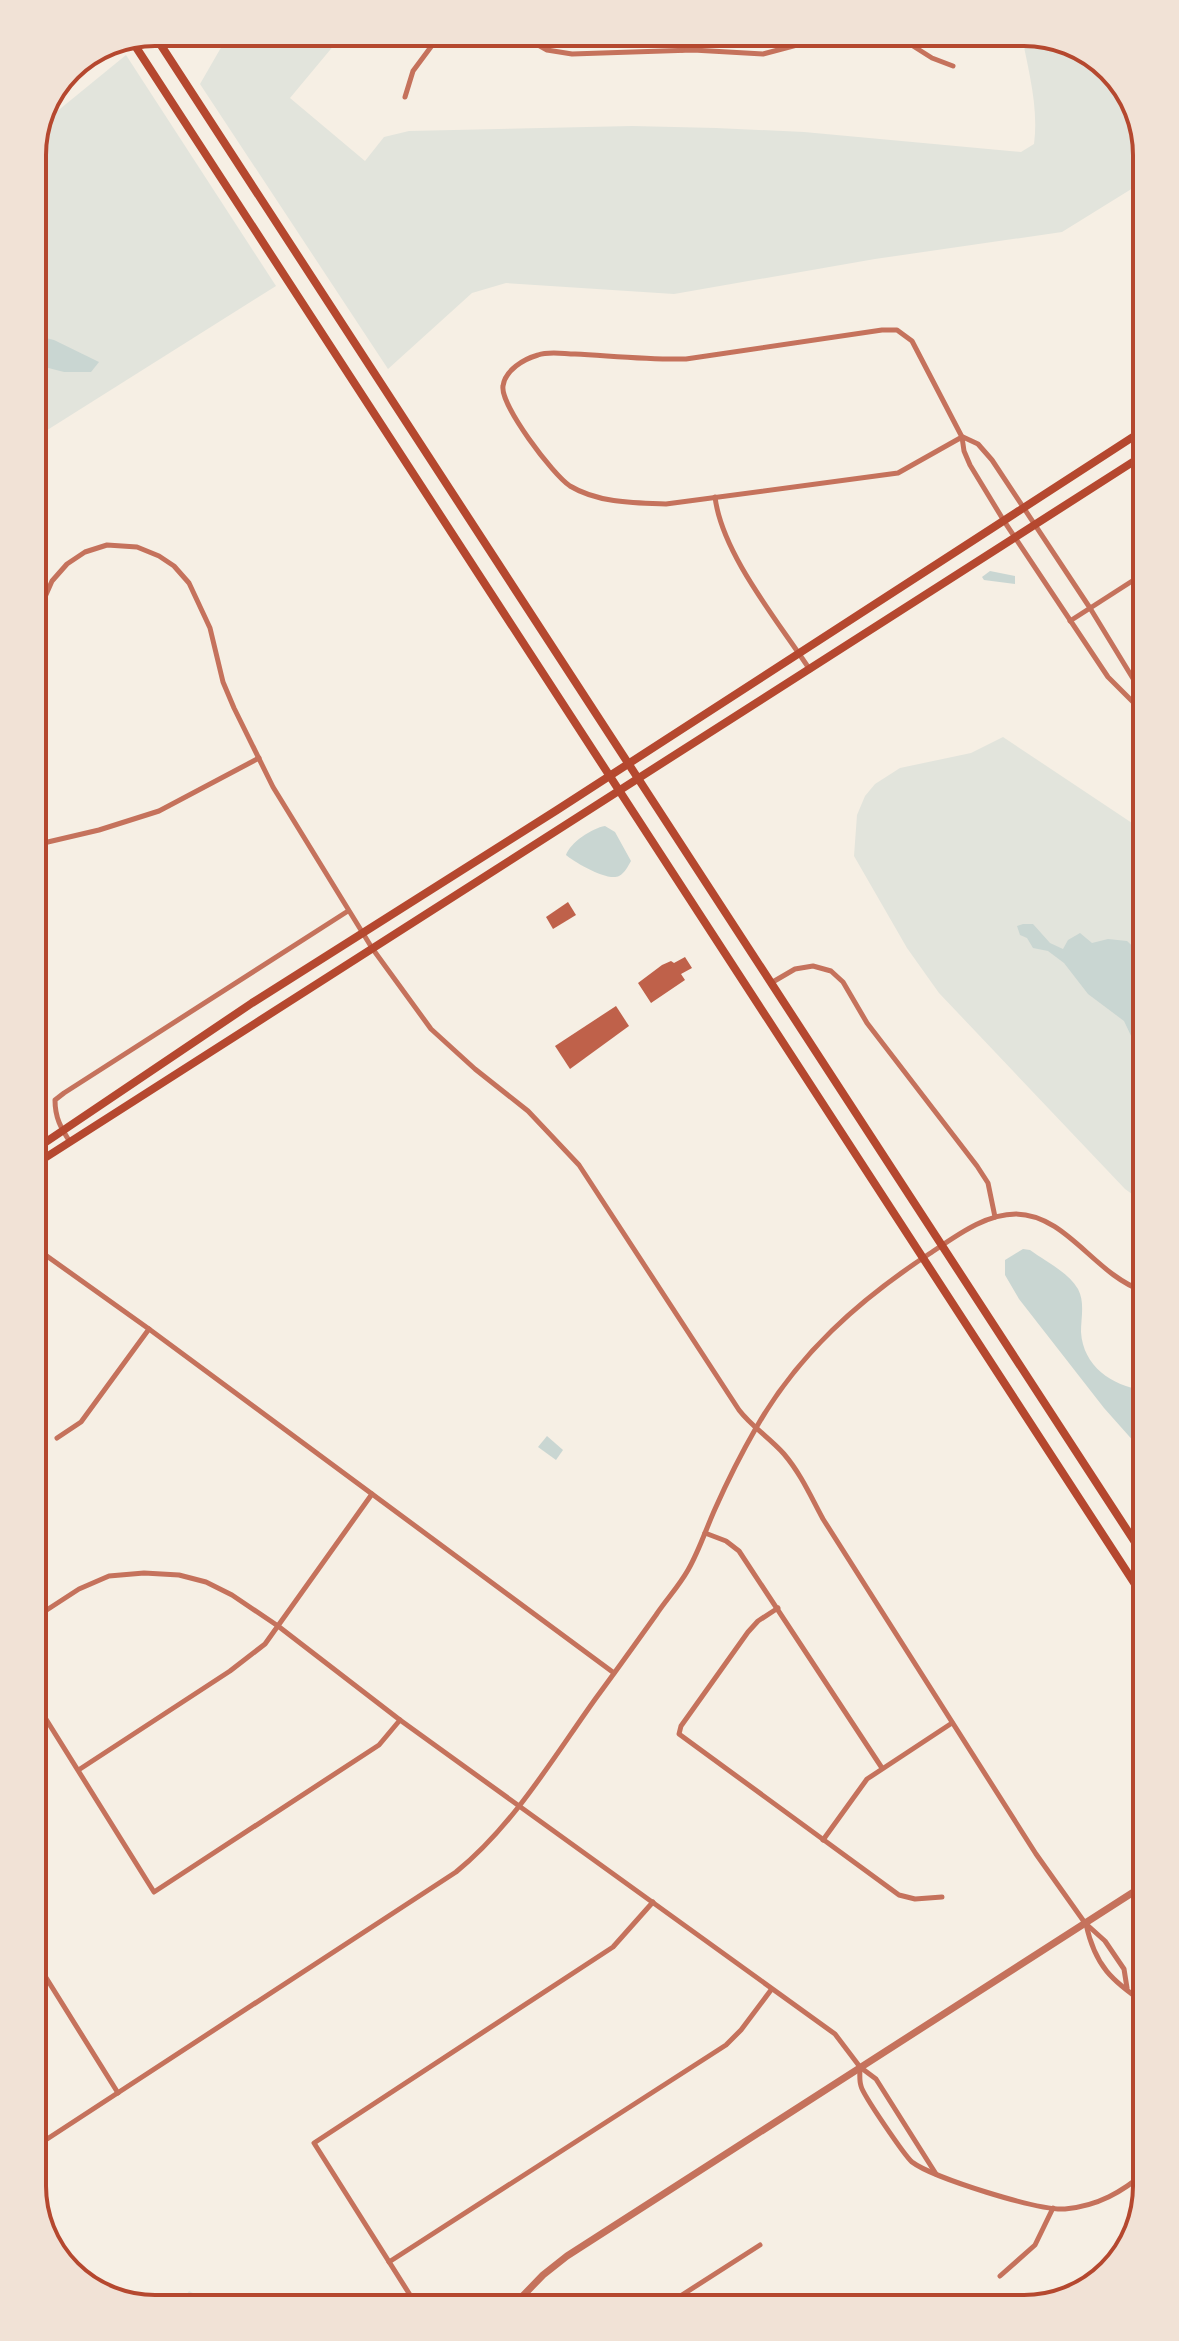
<svg xmlns="http://www.w3.org/2000/svg" width="1179" height="2341" font-family="'Roboto Condensed',sans-serif">
<style>
.green{fill:#e2e4dc}
.water{fill:#c9d6d2}
.building{fill:#bf614a}
.lines{fill:none;stroke-linecap:round;stroke-linejoin:round}
.minor{stroke:#c5725c;stroke-width:5}
.tertiary{stroke:#c5725c;stroke-width:7}
.secondary{stroke:#b5482f;stroke-width:8}
.primary{stroke:#b5482f;stroke-width:8}
.rim{fill:none;stroke:#b5482f;stroke-width:4}
</style>
<rect width="100%" height="100%" fill="#f6efe4"/>
<g class="green">
<path d="M 230,32 L 345,32 L 290,98 L 365,161 L 384,137 L 409,131 L 632,126 L 716,128 L 804,132 L 1021,152 L 1034,144 C 1039,107 1028,69 1021,32 L 1033,32 L 1099,57 L 1138,108 L 1138,194 L 1133,188 L 1062,232 L 875,259 L 674,294 L 506,283 L 472,293 L 388,369 L 200,84 Z"/>
<polygon points="126,55 276,286 33,439 32,147 44,122"/>
<polygon points="1003,737 1141,829 1143,1202 1125,1189 939,993 907,948 854,856 857,815 865,796 875,784 900,768 971,753"/>
<polygon points="189,2291 222,2308 178,2308"/>
</g>
<g class="water">
<polygon points="33,335 54,340 99,362 91,372 64,372 33,364"/>
<polygon points="990,571 1015,576 1015,584 984,580 982,577"/>
<path d="M 605,826 L 615,832 L 631,861 C 628,866 625,873 619,876 C 608,882 574,862 566,855 C 570,843 592,828 605,826 Z"/>
<polygon points="1023,924 1033,924 1050,943 1063,949 1068,940 1080,933 1092,943 1108,939 1127,941 1142,955 1142,1059 1124,1021 1088,994 1064,963 1048,951 1033,948 1027,938 1020,935 1017,926"/>
<path d="M 1023,1249 L 1030,1250 C 1045,1261 1068,1272 1078,1289 C 1085,1302 1081,1318 1081,1332 C 1083,1366 1112,1386 1143,1390 L 1144,1453 L 1104,1408 L 1019,1299 L 1005,1275 L 1005,1260 Z"/>
<polygon points="547,1436 563,1450 556,1460 538,1447"/>
</g>
<g class="building">
<polygon points="568,902 576,915 553,929 546,917"/>
<polygon points="685,957 692,968 681,974 685,980 651,1003 638,983 662,965 671,961 674,963"/>
<polygon points="616,1006 629,1026 570,1069 555,1046"/>
</g>
<g class="lines">
<g class="minor">
<polyline points="515,32 547,50 572,54 693,50 763,54 797,45 814,32"/>
<polyline points="681,32 682,50"/>
<polyline points="891,32 932,58 953,66"/>
<polyline points="405,97 413,71 442,32"/>
<path d="M 962,437 L 898,473 L 666,504 C 635,503 598,503 570,486 C 553,475 500,405 503,386 C 505,370 524,359 538,355 C 549,351 564,354 575,354 C 612,356 649,360 686,359 L 882,330 L 897,330 L 912,341 L 962,437 L 964,451 L 970,465 L 1004,521 L 1108,677 L 1140,709"/>
<polyline points="963,437 978,444 992,460 1090,608 1140,690"/>
<path d="M 715,497 C 722,554 778,621 810,670"/>
<polyline points="1070,621 1140,576"/>
<path d="M 34,622 L 52,581 L 67,564 L 85,552 L 107,545 L 137,547 L 159,556 L 174,566 L 189,583 L 210,628 L 223,682 L 234,708 L 273,787 L 372,948 L 431,1029 L 475,1069 L 528,1111 L 579,1165 L 739,1410 C 752,1427 770,1438 784,1454 C 801,1474 811,1497 823,1519 L 1036,1854 L 1085,1923 L 1105,1941 L 1124,1969 L 1127,1988"/>
<polyline points="35,845 99,830 159,811 259,758"/>
<polyline points="771,983 795,969 813,966 831,971 843,982 867,1023 977,1166 988,1183 995,1217"/>
<path d="M 70,1142 C 61,1128 55,1118 55,1100 L 64,1093 L 348,911"/>
<polyline points="37,1249 149,1329 614,1673"/>
<polyline points="57,1438 81,1422 149,1329"/>
<polyline points="705,1533 726,1541 739,1551 882,1768"/>
<polyline points="778,1608 758,1621 748,1632 681,1726 679,1734 899,1895 915,1899 942,1897"/>
<polyline points="39,1615 79,1589 109,1576 144,1573 179,1575 206,1582 232,1595 278,1626 400,1720 835,2034 860,2067 876,2079 936,2174"/>
<polyline points="39,1708 154,1892 379,1745 400,1720"/>
<polyline points="80,1769 230,1671 265,1644 372,1494"/>
<polyline points="823,1840 867,1779 952,1723"/>
<path d="M 1086,1924 C 1095,1966 1112,1981 1146,2004"/>
<polyline points="40,1968 118,2093"/>
<path d="M 860,2067 C 860,2073 859,2080 861,2086 C 863,2095 905,2156 912,2162 C 933,2178 1039,2211 1065,2209 C 1098,2206 1122,2192 1147,2171"/>
<path d="M 41,2143 L 456,1872 C 513,1826 553,1758 596,1698 C 616,1671 636,1643 656,1615 C 666,1600 679,1586 688,1570 C 699,1551 706,1529 715,1509 C 727,1482 741,1454 756,1428 C 798,1354 859,1300 929,1254 C 955,1237 984,1214 1016,1214 C 1067,1215 1094,1274 1143,1291"/>
<polyline points="389,2262 726,2045 741,2030 771,1990"/>
<polyline points="1000,2276 1035,2245 1053,2208"/>
<polyline points="668,2304 760,2245"/>
<polyline points="417,2306 314,2143 613,1947 653,1902"/>
</g>
<polyline class="tertiary" points="514,2305 543,2275 567,2256 1146,1884"/>
<g class="secondary">
<polyline points="37,1148 252,1003 557,810 1139,433"/>
<polyline points="37,1163 1139,458"/>
</g>
<g class="primary">
<polyline points="153,33 1144,1556"/>
<polyline points="132,41 1144,1598"/>
</g>
</g>
<path d="M0 0H1179V2341H0ZM155 46H1024A109 109 0 0 1 1133 155V2186A109 109 0 0 1 1024 2295H155A109 109 0 0 1 46 2186V155A109 109 0 0 1 155 46Z" fill="#f1e2d6" fill-rule="evenodd"/>
<path class="rim" d="M155 46H1024A109 109 0 0 1 1133 155V2186A109 109 0 0 1 1024 2295H155A109 109 0 0 1 46 2186V155A109 109 0 0 1 155 46Z"/>
</svg>
